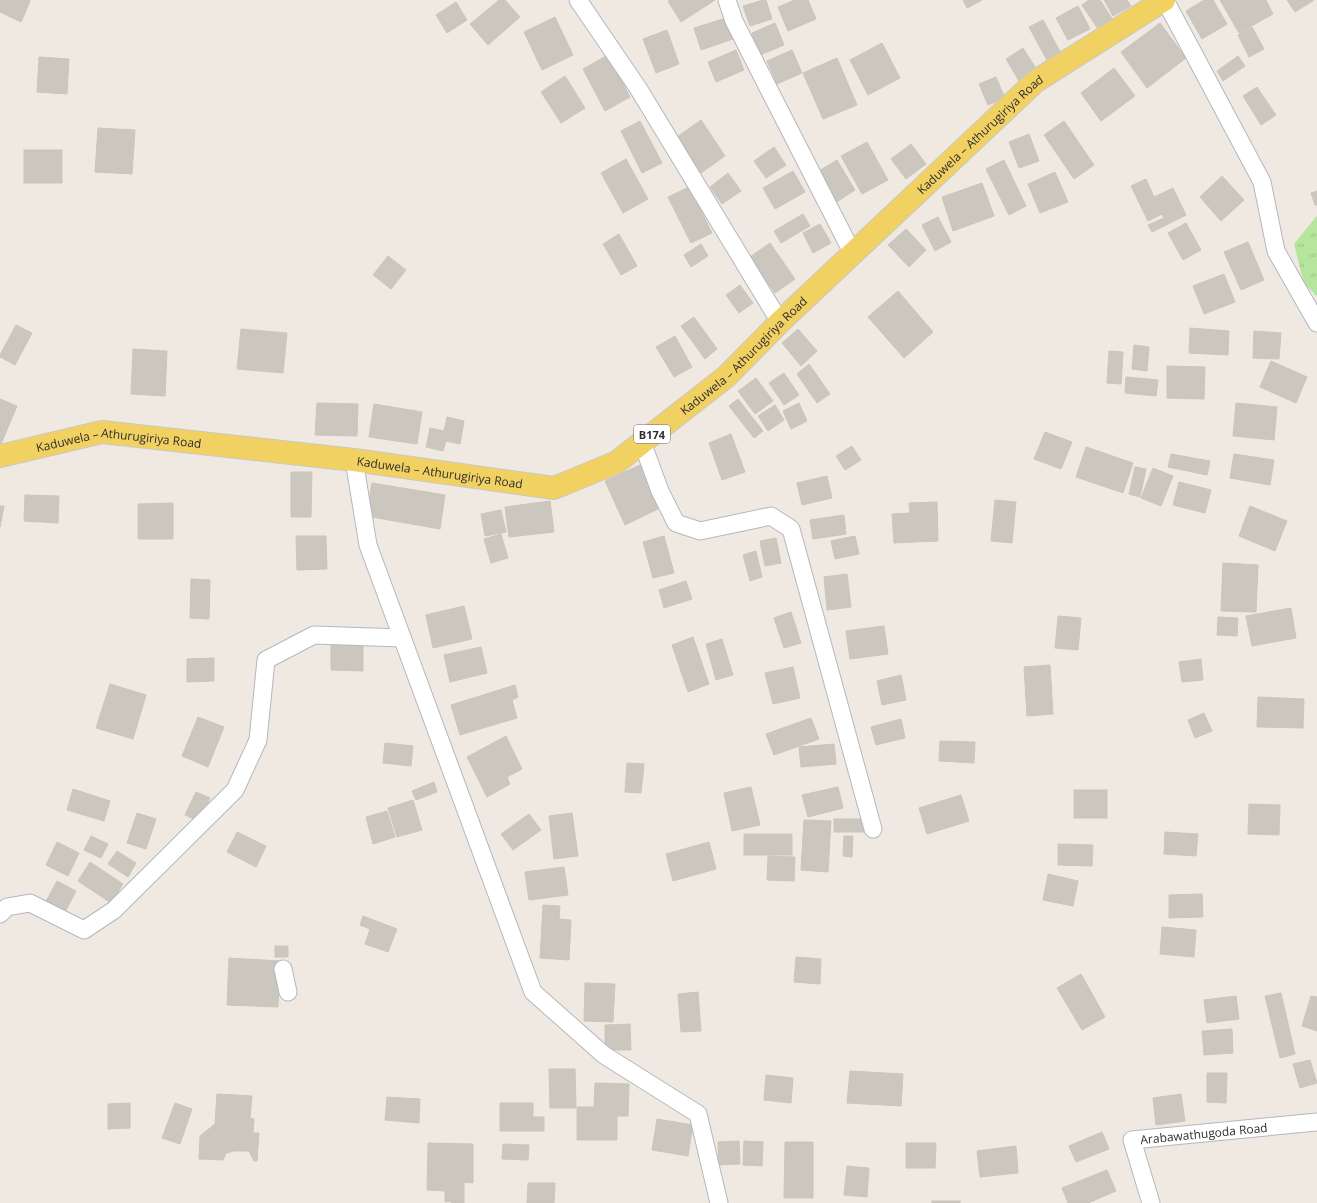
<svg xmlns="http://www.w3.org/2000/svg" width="1317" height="1203" font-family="'Open Sans',sans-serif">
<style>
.grass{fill:url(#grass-tufts)}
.building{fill:#cbc7bf;stroke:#cbc5ba}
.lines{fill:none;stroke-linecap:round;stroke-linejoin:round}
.minor-casing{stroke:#b4b7c1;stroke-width:19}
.primary-casing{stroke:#c9c9c9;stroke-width:24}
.minor{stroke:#fff;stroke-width:17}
.primary{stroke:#f2d163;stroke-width:22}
.labels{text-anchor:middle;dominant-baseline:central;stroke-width:3.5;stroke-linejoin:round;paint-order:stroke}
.shield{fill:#fff;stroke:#6d6d6d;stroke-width:1}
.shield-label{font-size:11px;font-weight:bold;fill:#2e2e2e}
.street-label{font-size:12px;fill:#2e2e2e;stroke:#fff}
</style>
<defs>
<pattern id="grass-tufts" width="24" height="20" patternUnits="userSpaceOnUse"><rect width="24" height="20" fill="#b6e59e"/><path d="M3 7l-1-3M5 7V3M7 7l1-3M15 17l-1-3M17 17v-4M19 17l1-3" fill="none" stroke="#9dc588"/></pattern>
</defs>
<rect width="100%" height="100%" fill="#efe9e1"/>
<polygon class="grass" points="1317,216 1317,296 1304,284 1294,244 1315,218"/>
<g class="building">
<polygon points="0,0 27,0 30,1 21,22 0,12"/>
<polygon points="499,0 505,0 520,17 488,45 470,24"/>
<polygon points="670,0 715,0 681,22 668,1"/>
<polygon points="763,0 766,0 772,19 750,26 743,6"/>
<polygon points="795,0 808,0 816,19 788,31 778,7"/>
<polygon points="963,0 982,0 967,8"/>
<polygon points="1089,0 1100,0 1113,20 1098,29 1082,5"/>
<polygon points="1104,0 1127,0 1131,6 1113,16"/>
<polygon points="1204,0 1213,0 1227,24 1202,39 1186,11"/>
<polygon points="1220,0 1266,0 1273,14 1239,33"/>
<polygon points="1287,0 1314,0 1295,12"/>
<polygon points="456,2 467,20 447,33 436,15"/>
<polygon points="1078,6 1090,29 1068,40 1056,18"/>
<polygon points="555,17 573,55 542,70 524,32"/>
<polygon points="726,18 733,39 701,50 694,28"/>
<polygon points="1043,20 1062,55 1048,62 1029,27"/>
<polygon points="775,23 784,45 760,55 752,33"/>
<polygon points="1160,23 1186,58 1147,88 1121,52"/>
<polygon points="1252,27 1264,49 1249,57 1238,35"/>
<polygon points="667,30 679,64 656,73 643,39"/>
<polygon points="882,43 900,78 868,95 850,60"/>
<polygon points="1023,48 1037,70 1019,81 1006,59"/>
<polygon points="736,50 744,70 716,82 708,62"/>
<polygon points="792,50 802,73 777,84 767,61"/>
<polygon points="608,55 630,97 605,111 583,69"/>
<polygon points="1238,56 1245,66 1223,81 1217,71"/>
<polygon points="39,57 69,59 67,94 37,92"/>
<polygon points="837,58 857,105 823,119 803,73"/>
<polygon points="1114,68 1135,96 1101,121 1081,93"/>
<polygon points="565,76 585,108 561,123 541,92"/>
<polygon points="996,77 1005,98 988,105 979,84"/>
<polygon points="1257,87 1276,115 1261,125 1243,96"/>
<polygon points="701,120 725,156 701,173 677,137"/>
<polygon points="640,121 662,163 642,173 621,131"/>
<polygon points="1064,121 1094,165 1074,179 1044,135"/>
<polygon points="98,128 135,130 132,174 95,172"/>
<polygon points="1029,134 1039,161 1019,168 1009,142"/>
<polygon points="867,142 888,180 862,194 841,156"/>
<polygon points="911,144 926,164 906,179 891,159"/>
<polygon points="774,147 786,165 766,178 754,161"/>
<rect x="24" y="150" width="38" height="33"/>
<polygon points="626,159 648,199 623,213 601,173"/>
<polygon points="837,160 855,190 835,203 816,173"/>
<polygon points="1004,160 1026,206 1009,215 986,169"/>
<polygon points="793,171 805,192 775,209 763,188"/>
<polygon points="1055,172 1068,202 1040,213 1028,184"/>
<polygon points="728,173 741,191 722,204 710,187"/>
<polygon points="1222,176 1244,200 1221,221 1200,197"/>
<polygon points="1146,179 1154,197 1173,188 1186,215 1152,232 1148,225 1164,218 1162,214 1148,221 1131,186"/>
<polygon points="982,183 994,216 953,231 942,197"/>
<polygon points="689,187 712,233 691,243 668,197"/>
<polygon points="1317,191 1317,205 1315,205 1311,193"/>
<polygon points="803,214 810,226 781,243 774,231"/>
<polygon points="938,217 951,242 935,251 922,225"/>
<polygon points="1186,223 1201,250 1183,260 1168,233"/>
<polygon points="820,224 831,243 813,253 803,233"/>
<polygon points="906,229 926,250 909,267 888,245"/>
<polygon points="619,234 637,266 621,275 603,244"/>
<polygon points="1248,242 1264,280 1241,290 1224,252"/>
<polygon points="770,243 795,279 775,293 750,257"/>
<polygon points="701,244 708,256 691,267 684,255"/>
<polygon points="388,256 406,270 391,289 373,275"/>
<polygon points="1224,274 1235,302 1204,314 1193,286"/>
<polygon points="740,285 753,303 739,313 726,295"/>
<polygon points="898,291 933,332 904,358 868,317"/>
<polygon points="694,317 717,349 705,359 681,326"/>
<polygon points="16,325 32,333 15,365 0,357 0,355"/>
<polygon points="1190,328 1229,331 1228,355 1189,353"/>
<polygon points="241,329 287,333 283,373 237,369"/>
<polygon points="798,329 817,351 801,366 782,343"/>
<polygon points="1254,331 1281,333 1279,359 1253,358"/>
<polygon points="675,336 692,367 674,377 656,347"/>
<polygon points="1134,345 1149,347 1147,371 1132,369"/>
<polygon points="133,349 167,351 165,396 131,394"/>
<polygon points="1109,351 1123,352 1121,384 1107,383"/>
<polygon points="1271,361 1307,377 1296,403 1260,387"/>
<polygon points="809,364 830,394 817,403 797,374"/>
<polygon points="1167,366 1205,367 1204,399 1167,398"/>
<polygon points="784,373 799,395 784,405 769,383"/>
<polygon points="1126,377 1158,380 1156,396 1125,393"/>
<polygon points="756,378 773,401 755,414 738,391"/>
<polygon points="0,399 17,406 1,444 0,444"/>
<polygon points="738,399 763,431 754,438 729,406"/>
<polygon points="317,403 358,404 357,436 315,435"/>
<polygon points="799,403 807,421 791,429 783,411"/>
<polygon points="1236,403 1277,407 1274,440 1233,436"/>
<polygon points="374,404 422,412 417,444 369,437"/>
<polygon points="775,405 784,420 768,431 758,416"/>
<polygon points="447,417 464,421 460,444 446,441 443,451 426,447 430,428 444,431"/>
<polygon points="1045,432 1072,442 1061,469 1034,459"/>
<polygon points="731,434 745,472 722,480 709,443"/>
<polygon points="852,446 861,460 845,470 836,456"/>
<polygon points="1086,447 1133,463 1123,493 1076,477"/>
<polygon points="1171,454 1210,461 1207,475 1168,467"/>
<polygon points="1234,454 1274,460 1270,485 1230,478"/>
<polygon points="640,465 660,508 625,525 605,481"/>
<polygon points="1135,467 1146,469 1140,497 1129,494"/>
<polygon points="1153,468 1173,476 1161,506 1141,498"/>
<polygon points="291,472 312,472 311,517 291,517"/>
<polygon points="827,476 832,498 802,505 797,483"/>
<polygon points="1179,482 1211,490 1205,513 1173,505"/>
<polygon points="372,483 445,495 440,529 366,516"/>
<polygon points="25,495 59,496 58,523 24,521"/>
<polygon points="995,500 1016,502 1012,543 991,541"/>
<polygon points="550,501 554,532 509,537 505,507"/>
<polygon points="937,502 938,541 894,543 892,514 910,513 909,503"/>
<polygon points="173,503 173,539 138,539 138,504"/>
<polygon points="0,506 4,506 0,527"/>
<polygon points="1250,506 1287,521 1275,551 1239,536"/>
<polygon points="501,510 506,532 485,536 481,514"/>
<polygon points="844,515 846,534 813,539 810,520"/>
<polygon points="501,534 508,558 491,563 484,539"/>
<polygon points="296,536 326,536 327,569 297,570"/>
<polygon points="664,536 674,573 653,578 643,542"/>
<polygon points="855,536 859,554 835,559 831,541"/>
<polygon points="776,538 781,563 765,566 760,541"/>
<polygon points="756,551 762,577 750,581 743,555"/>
<polygon points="1223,563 1258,565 1256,612 1221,611"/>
<polygon points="847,574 851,607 827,610 824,577"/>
<polygon points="191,579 210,580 209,619 190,618"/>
<polygon points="686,581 692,599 664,608 659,590"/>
<polygon points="464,606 472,639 433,648 426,615"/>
<polygon points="1291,608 1296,638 1252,646 1246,616"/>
<polygon points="791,612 801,643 784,648 774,618"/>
<polygon points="1058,616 1081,618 1078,650 1055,648"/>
<polygon points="1218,617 1238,618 1237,636 1217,635"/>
<polygon points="884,626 888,654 850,659 846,631"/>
<polygon points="693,637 709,684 688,692 672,645"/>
<polygon points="722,639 733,675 716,680 706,644"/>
<polygon points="331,644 363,645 363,671 331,670"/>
<polygon points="481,647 487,673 450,682 444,655"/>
<polygon points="214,658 214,681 187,682 187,659"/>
<polygon points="1201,659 1203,680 1182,682 1179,662"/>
<polygon points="1050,665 1053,714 1027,716 1024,667"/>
<polygon points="793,667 800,698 773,704 765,673"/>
<polygon points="901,675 906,700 882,705 877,681"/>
<polygon points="110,684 146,695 133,739 96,728"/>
<polygon points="515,685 518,697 512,700 517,718 460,735 451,705"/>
<polygon points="1258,697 1304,699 1303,728 1257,727"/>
<polygon points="1204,713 1212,731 1195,738 1188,720"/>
<polygon points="198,717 224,727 208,767 182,756"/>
<polygon points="811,718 819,739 774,755 766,734"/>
<polygon points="901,719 905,738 876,745 871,727"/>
<polygon points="506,736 522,769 507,777 510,784 487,797 467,757"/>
<polygon points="940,741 975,742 974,763 939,761"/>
<polygon points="385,743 413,746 411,766 383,763"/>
<polygon points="834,744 836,764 801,767 799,747"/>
<polygon points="627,763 644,764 641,793 625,792"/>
<polygon points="434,782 437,792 416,800 412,791"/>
<polygon points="751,787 760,825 732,831 724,793"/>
<polygon points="838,787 843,808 808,817 802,795"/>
<polygon points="73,789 110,801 104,821 67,810"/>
<rect x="1074" y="790" width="33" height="28"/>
<polygon points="196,792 210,798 200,822 185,815"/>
<polygon points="961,795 969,821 927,834 919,808"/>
<polygon points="413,800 422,830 397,837 388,808"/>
<polygon points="1249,804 1280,805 1279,835 1248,834"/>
<polygon points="387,811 395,837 373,844 366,817"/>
<polygon points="137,813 156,819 146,849 127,843"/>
<polygon points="572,813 578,856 554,859 549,816"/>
<polygon points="529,814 541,830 513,850 501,834"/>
<rect x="834" y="819" width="31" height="13"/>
<polygon points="804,820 831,821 828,872 801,870"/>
<polygon points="237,832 266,846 256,867 227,852"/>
<polygon points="1165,832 1198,834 1196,856 1164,854"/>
<rect x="744" y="834" width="48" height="21"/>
<polygon points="91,836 108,844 101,858 84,850"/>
<polygon points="844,836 853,836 852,857 843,856"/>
<polygon points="57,842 79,853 68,876 46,865"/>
<polygon points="709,842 716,869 673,881 666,854"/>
<polygon points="1058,844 1093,845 1092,866 1058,865"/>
<polygon points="117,851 136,863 128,877 108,864"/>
<polygon points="768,856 795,857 794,881 767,880"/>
<polygon points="90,862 123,884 111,903 78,881"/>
<polygon points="564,867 568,895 529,900 525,872"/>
<polygon points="1048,874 1078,881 1073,906 1043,900"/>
<polygon points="57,881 76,891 63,916 44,905"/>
<polygon points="1202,894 1203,917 1169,918 1169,895"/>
<polygon points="543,905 560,906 559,919 571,920 569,960 540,958"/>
<polygon points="363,916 397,929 388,952 365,944 370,929 360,925"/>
<polygon points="1162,927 1196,930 1194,957 1160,954"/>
<rect x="275" y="946" width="13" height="11"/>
<polygon points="796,957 821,959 820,984 794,982"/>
<polygon points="229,958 280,961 278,1007 227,1005"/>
<polygon points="1081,974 1105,1017 1082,1030 1057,988"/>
<polygon points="585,983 615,984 613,1022 584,1021"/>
<polygon points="698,992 701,1031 681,1032 678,994"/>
<polygon points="1281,993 1295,1054 1280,1058 1265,996"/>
<polygon points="1236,996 1239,1019 1207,1023 1204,1000"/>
<polygon points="1311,996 1317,997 1317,1031 1302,1026"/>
<polygon points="630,1024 631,1050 605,1050 605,1025"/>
<polygon points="1232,1029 1233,1053 1204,1055 1202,1031"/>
<polygon points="1310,1060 1317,1083 1300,1088 1293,1064"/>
<polygon points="549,1069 575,1069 576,1108 550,1108"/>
<polygon points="850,1071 903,1074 901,1106 847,1103"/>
<polygon points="1207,1073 1227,1073 1226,1103 1207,1102"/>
<polygon points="766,1075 793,1078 791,1103 764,1100"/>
<polygon points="595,1083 629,1084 628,1116 617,1116 617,1140 577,1140 577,1107 594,1107"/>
<polygon points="217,1094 252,1096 250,1118 254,1119 253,1133 259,1133 257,1161 254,1161 249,1151 234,1151 226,1153 223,1160 199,1159 200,1136 215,1124"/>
<polygon points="1181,1094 1185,1121 1156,1125 1153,1098"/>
<polygon points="387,1097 420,1099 419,1123 385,1120"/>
<polygon points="130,1103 130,1128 108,1129 108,1104"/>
<polygon points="175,1103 192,1109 180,1144 162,1138"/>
<polygon points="500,1103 533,1103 533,1117 544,1117 544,1131 500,1131"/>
<polygon points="657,1119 693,1125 688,1156 652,1150"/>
<polygon points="1102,1132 1109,1149 1076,1162 1069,1146"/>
<polygon points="739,1141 740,1164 719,1165 718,1142"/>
<polygon points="744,1141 763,1142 762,1166 743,1165"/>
<polygon points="785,1142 813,1142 813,1198 784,1198"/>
<polygon points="428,1143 473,1144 473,1183 464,1182 464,1203 451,1203 451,1201 445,1202 445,1191 427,1190"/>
<polygon points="906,1143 936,1143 935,1168 906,1168"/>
<polygon points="503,1144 529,1145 528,1160 502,1159"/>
<polygon points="1016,1146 1018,1173 980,1177 977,1151"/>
<polygon points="847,1166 869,1168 867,1197 844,1195"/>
<polygon points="1107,1170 1116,1191 1088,1203 1068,1203 1062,1188"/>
<polygon points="528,1183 555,1183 554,1203 527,1203"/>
<rect x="932" y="1201" width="28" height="2"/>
</g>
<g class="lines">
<g class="minor-casing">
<g id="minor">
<polyline points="578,0 638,88 780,322"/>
<polyline points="727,0 734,21 853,254"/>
<polyline points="1165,0 1262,182 1276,251 1317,323"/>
<polyline points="642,442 660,491 676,523 700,531 771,516 791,529 873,829"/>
<polyline points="354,460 368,545 533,992 604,1055 698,1114 719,1203"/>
<polyline points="0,914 7,907 30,903 84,930 114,910 235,790 258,740 266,660 314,635 402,638"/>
<polyline points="283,969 288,992"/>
<path id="s1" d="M 1151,1203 L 1132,1140 L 1317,1122"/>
</g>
</g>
<g class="primary-casing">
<g id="primary">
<path id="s2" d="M 0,456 L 102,432 L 354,460 L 554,488 L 617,462 L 727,376 L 780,322 L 1036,81 L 1164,0"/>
</g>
</g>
<use href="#minor" class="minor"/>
<use href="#primary" class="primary"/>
</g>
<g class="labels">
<rect class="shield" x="634" y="425" width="36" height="18" rx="3"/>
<g class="shield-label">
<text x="652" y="434">B174</text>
</g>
<g class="street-label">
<text stroke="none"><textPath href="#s2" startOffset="1118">Kaduwela – Athurugiriya Road</textPath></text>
<text stroke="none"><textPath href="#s2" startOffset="794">Kaduwela – Athurugiriya Road</textPath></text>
<text stroke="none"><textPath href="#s2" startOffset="121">Kaduwela – Athurugiriya Road</textPath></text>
<text stroke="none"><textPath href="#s2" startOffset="445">Kaduwela – Athurugiriya Road</textPath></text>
<text stroke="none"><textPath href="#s1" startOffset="138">Arabawathugoda Road</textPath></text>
</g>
</g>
</svg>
